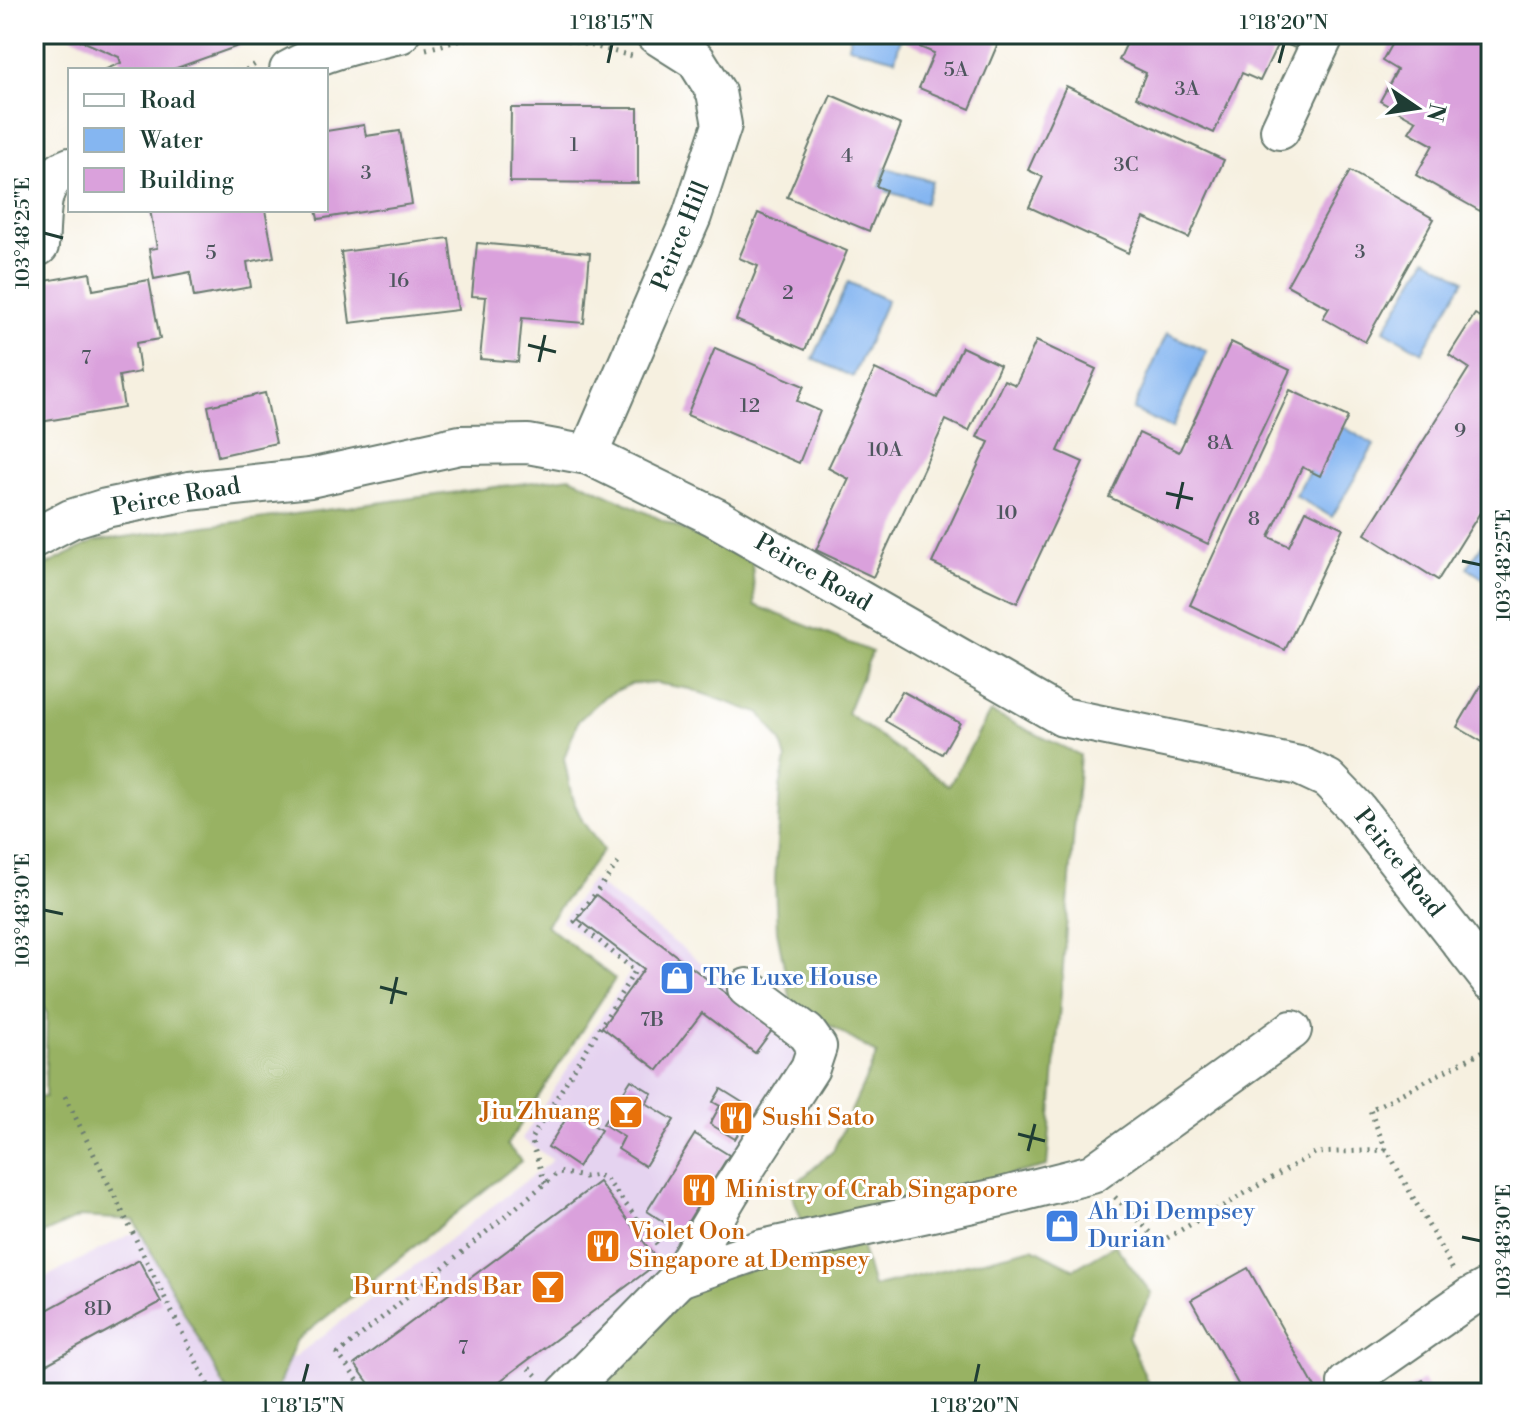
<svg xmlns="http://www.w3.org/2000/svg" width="1525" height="1427" font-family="'Libre Bodoni',serif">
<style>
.built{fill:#e5d3f0}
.forest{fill:#98b264;stroke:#5c784c;stroke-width:2}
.water{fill:#85b6f1;stroke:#527a92;stroke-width:2}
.building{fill:#daa1dc}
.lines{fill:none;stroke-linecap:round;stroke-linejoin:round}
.minor-casing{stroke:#6a7c70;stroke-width:42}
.path{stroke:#6a7c70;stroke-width:5;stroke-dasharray:2 6;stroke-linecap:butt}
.minor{stroke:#fff;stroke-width:38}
.ticks{fill:none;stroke:#1f3d34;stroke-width:3}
.labels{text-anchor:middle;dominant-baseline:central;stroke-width:6;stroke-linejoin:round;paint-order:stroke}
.number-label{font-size:20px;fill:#4e565e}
.street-label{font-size:24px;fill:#1f3d34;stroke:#fff}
.shop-label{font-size:24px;fill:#366cbe;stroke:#fff;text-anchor:start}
.food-label{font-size:24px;fill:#c56008;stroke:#fff;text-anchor:start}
.neatline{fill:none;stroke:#1f3d34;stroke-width:3}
.ticks-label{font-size:20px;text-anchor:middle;fill:#1f3d34}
</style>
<rect width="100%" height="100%" fill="#fff"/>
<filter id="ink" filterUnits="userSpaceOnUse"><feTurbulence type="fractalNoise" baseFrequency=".0125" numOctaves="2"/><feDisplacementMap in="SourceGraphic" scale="16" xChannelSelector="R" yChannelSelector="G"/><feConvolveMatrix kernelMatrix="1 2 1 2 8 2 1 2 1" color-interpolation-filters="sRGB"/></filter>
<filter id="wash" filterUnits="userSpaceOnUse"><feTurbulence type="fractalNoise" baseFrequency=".006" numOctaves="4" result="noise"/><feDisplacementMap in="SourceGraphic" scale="32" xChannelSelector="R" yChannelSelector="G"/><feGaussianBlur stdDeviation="1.8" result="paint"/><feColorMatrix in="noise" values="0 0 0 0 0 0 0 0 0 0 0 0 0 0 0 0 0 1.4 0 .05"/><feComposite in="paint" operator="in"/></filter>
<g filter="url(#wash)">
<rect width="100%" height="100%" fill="#f6f0e0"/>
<polygon class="built" points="592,880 806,1042 664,1278 549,1393 34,1393 34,1283 176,1211 292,1359 553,1160 522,1139 631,971 561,921"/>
<g class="forest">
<polygon points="570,477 752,562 755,605 872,652 847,713 949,786 990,712 1080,755 1047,1166 803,1224 790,1189 833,1151 877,1054 791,1002 777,931 775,880 780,787 786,760 781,742 761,714 690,689 655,683 631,684 605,696 578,721 564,758 572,798 583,822 603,850 546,925 615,979 507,1145 521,1161 296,1341 276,1392 228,1393 134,1220 80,1217 34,1238 34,1097 45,1097 47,1014 34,987 34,571 95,541"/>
<polygon points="861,1245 873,1287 1033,1248 1074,1269 1115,1245 1152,1294 1128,1336 1152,1393 601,1393 663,1311 694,1283"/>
</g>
<g class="water">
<polygon points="851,34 888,34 901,38 895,59 848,46"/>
<polygon points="885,168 932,181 925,203 879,189"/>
<polygon points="1427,258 1464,280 1422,352 1384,330"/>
<polygon points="848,282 887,300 853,377 813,359"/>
<polygon points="1167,333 1207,351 1172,428 1133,410"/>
<polygon points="1337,423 1374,445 1332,517 1295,496"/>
<polygon points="1491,531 1491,572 1486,580 1467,568"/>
</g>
<g id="blocks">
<g class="building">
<polygon points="66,34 185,34 179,37 180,41 203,34 248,34 244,44 171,70 104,70 121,63 119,57"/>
<polygon points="889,34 1002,34 970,109 919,88 934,53"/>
<polygon points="1131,34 1301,34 1295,48 1279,41 1260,81 1242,73 1214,133 1136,97 1146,73 1119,60"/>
<polygon points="1397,34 1473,34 1491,44 1491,191 1480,211 1416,175 1433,145 1409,132 1416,121 1380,101 1397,70 1382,61"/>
<polygon points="1066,86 1224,160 1189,238 1144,218 1128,253 1029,207 1043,177 1028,170"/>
<polygon points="831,95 901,125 876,186 886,190 869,231 787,197"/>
<polygon points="511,108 638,108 638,183 510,182"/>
<polygon points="364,125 366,136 400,131 412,204 318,219 316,210 326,210 326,131"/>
<polygon points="1350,171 1434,219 1365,342 1323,318 1329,308 1287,285"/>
<polygon points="150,210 265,210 274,257 247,262 251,287 194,297 190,272 154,279 149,249 157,248"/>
<polygon points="758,213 847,251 805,350 736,320 758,266 739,258"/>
<polygon points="449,238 458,310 350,323 341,252"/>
<polygon points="477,243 590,253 584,323 522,318 518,362 480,359 486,297 472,296"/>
<polygon points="90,273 93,290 149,280 160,339 136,343 140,372 119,376 124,408 34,423 34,283"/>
<polygon points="1475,314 1491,324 1491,495 1438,580 1365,534 1469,368 1449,355"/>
<polygon points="1036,341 1096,369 1058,451 1083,462 1017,603 932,563 989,442 977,437 1004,380 1016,385"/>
<polygon points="1231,342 1290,370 1208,544 1109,497 1139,433 1179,452"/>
<polygon points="962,347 1000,365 969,431 946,420 873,577 816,550 849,479 828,468 875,369 937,398"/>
<polygon points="715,348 804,386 797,401 820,411 799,463 687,415"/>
<polygon points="1290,390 1348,417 1320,476 1302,467 1269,537 1289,546 1306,510 1343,528 1285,650 1190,605"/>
<polygon points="265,393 276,443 218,456 208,406"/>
<polygon points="1491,669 1491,747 1457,727"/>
<polygon points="902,691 960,723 942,754 885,721"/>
<polygon points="596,895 773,1029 755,1053 702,1013 658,1070 602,1027 644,969 578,919"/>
<polygon points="631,1080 652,1093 646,1103 674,1120 645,1166 618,1149 624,1137 603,1124"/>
<polygon points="721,1089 753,1109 735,1139 710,1124 720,1106 713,1102"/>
<polygon points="571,1111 601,1130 578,1167 548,1147"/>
<polygon points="695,1134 729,1155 681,1233 647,1211"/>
<polygon points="599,1182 659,1262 484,1393 376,1393 355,1364"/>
<polygon points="139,1260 161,1302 34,1371 34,1317"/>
<polygon points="1248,1268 1318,1393 1243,1393 1191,1300"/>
<polygon points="1423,1380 1430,1393 1399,1393"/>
</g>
</g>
</g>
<g filter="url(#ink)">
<use href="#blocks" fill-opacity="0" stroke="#6a7c70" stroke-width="2"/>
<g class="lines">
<g class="minor-casing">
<g id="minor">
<path d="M 289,70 C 324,50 360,43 400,34"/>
<polyline points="1280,130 1325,34"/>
<path d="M 39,246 C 42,215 36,180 70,167"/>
<polyline points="588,455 692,216 722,125 716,92 696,60 655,34"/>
<polyline points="34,538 71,519 106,508 189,491 310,478 460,445 528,444 588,455 715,517 1063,717 1300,766 1328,779 1356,808 1491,981"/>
<polyline points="679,1278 762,1249 1001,1197 1092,1174 1292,1030"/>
<polyline points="1347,1383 1469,1298 1491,1286"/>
<polyline points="566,1393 679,1278 730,1192 810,1068 817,1047 807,1033 747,988"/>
</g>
</g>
<g class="path">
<polyline points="426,49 486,34 552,36 632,56"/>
<polyline points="246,70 257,63"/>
<polyline points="65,1096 212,1393"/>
<polyline points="1386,1150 1370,1110 1491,1047"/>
<polyline points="545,1183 531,1139 635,971 575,921 618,863"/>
<polyline points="1115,1197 1160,1242 1315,1153 1387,1150 1453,1270"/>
<polyline points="529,1368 538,1377"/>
<polyline points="367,1393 338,1354 559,1172 584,1177 598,1175 606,1179 660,1248"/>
</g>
<use href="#minor" class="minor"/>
</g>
</g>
<path class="ticks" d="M 608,63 L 612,44M 1279,63 L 1284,44M 44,233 L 63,238M 528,345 L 556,352M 539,362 L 545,335M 1166,493 L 1193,499M 1177,509 L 1183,482M 1462,561 L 1481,565M 44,910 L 63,914M 380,987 L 407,994M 391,1004 L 397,977M 1018,1134 L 1045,1141M 1028,1151 L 1035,1124M 1462,1237 L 1481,1241M 303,1383 L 308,1364M 975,1383 L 979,1364"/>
<defs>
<g id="shop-square" transform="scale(1.8)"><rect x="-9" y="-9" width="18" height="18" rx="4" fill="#3f7fe0" stroke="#fff"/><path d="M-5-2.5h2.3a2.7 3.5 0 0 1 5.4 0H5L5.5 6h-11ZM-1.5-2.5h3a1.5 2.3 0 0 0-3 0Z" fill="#fff"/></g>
<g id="bar-square" transform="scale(1.8)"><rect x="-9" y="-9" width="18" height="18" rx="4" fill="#e8710a" stroke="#fff"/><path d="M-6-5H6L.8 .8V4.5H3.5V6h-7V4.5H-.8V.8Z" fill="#fff"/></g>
<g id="restaurant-square" transform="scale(1.8)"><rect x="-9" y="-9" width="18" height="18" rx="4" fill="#e8710a" stroke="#fff"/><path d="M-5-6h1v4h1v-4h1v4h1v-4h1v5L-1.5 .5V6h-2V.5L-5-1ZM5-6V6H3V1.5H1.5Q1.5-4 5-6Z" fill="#fff"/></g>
</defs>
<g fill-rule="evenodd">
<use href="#shop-square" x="677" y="978"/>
<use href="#bar-square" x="626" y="1112"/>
<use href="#restaurant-square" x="736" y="1118"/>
<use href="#restaurant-square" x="699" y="1190"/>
<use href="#shop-square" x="1062" y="1226"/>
<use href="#restaurant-square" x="603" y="1246"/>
<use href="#bar-square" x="548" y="1287"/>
</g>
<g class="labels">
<g class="number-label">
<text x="956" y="70">5A</text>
<text x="1187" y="89">3A</text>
<text x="574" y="145">1</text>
<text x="847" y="156">4</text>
<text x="1126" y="165">3C</text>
<text x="366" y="173">3</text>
<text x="1360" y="252">3</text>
<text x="211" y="253">5</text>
<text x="399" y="281">16</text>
<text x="788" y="293">2</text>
<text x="86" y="358">7</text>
<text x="750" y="406">12</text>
<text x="1460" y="431">9</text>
<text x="1220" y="443">8A</text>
<text x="885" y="450">10A</text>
<text x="1007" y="513">10</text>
<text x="1254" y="519">8</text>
<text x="652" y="1020">7B</text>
<text x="98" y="1309">8D</text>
<text x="463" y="1348">7</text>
</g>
<g class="street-label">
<text transform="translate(681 236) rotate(-68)">Peirce Hill</text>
<text transform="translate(176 497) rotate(-10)">Peirce Road</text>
<text transform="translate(813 573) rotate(30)">Peirce Road</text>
<text transform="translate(1399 863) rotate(52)">Peirce Road</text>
</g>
<g class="shop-label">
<text x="703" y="978">The Luxe House</text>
<text x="1088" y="1212">Ah Di Dempsey<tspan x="1088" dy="28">Durian</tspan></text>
</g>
<g class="food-label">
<text x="600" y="1112" text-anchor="end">Jiu Zhuang</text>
<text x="762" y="1118">Sushi Sato</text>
<text x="725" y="1190">Ministry of Crab Singapore</text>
<text x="629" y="1232">Violet Oon<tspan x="629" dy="28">Singapore at Dempsey</tspan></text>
<text x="522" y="1287" text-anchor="end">Burnt Ends Bar</text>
</g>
</g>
<rect width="1525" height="1427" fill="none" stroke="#fff" stroke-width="88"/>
<rect x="68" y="68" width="260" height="144" fill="#ffffff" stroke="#a5b1ae" stroke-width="2"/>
<rect x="84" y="94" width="40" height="12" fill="#ffffff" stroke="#a5b1ae" stroke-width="2"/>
<text x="140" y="108" font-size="24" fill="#1f3d34">Road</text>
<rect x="84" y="128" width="40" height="24" fill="#85b6f1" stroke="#a5b1ae" stroke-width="2"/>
<text x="140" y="148" font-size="24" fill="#1f3d34">Water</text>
<rect x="84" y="168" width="40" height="24" fill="#daa1dc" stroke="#a5b1ae" stroke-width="2"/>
<text x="140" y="188" font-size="24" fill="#1f3d34">Building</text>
<g transform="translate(1417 108) rotate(103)" stroke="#ffffff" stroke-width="6" paint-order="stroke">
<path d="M0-6L14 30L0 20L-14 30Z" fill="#1f3d34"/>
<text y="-12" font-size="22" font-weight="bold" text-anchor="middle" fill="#1f3d34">N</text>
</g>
<rect x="44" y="44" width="1437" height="1339" class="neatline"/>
<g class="ticks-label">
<text x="612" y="29">1°18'15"N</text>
<text x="1284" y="29">1°18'20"N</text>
<text transform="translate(22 233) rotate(-90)" y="7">103°48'25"E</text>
<text transform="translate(1503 565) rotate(-90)" y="7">103°48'25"E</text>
<text transform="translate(22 910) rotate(-90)" y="7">103°48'30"E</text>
<text transform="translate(1503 1241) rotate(-90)" y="7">103°48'30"E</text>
<text x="303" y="1412">1°18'15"N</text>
<text x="975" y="1412">1°18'20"N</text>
</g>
</svg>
